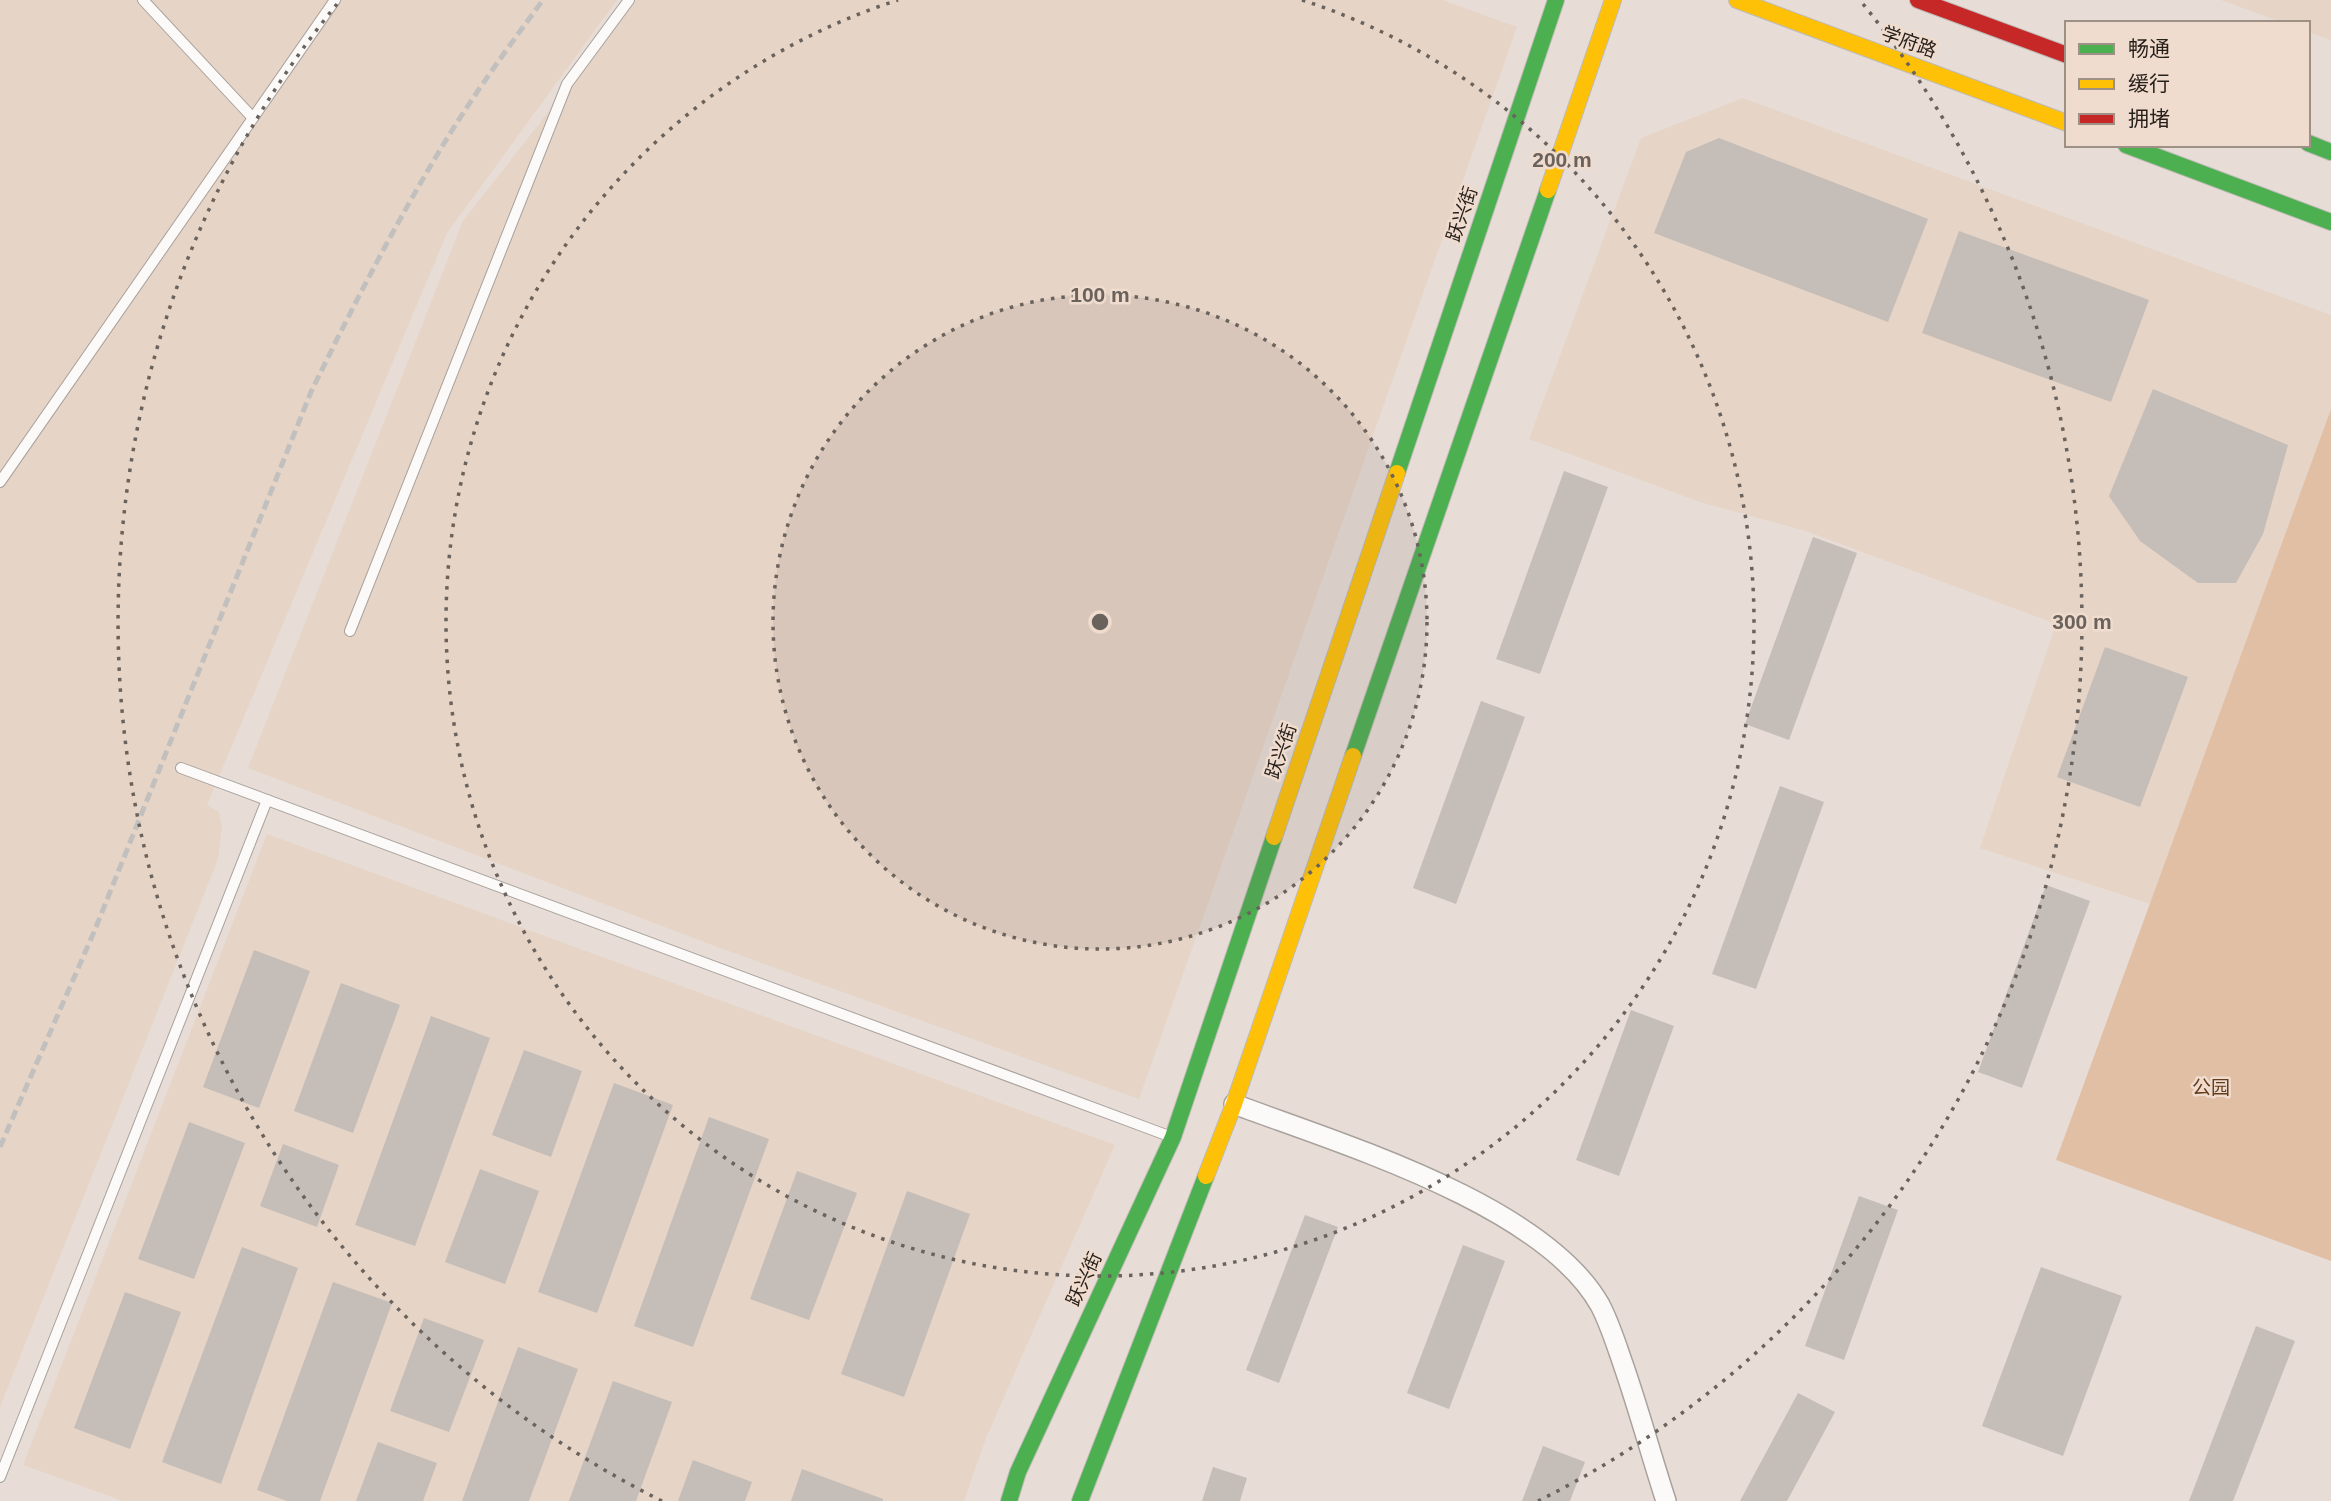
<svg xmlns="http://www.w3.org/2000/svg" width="2331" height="1501" font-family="Arial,'Noto Sans SC',sans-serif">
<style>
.built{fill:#e6d4c6}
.green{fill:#e1bfa5}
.building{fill:#c5bdb7}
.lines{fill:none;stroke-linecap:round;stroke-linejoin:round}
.lane-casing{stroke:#a9a19c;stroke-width:12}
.street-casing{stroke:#a9a19c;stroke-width:22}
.fast-casing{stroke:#bebab6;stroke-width:18}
.slow-casing{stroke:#bebab6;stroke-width:18}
.jam-casing{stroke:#bebab6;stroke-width:18}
.lane{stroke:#fbfaf9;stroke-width:10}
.street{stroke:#fbfaf9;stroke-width:19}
.fast{stroke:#4caf50;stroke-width:16}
.slow{stroke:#ffc107;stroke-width:16}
.jam{stroke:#c62828;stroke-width:16}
.rail{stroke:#c2c0be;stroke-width:5;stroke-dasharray:10 5;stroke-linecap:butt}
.ring{fill:none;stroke:#6a625c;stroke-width:3.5;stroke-dasharray:3.5 7}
.labels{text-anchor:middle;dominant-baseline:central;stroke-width:5;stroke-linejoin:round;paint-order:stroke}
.street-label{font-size:19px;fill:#261f1a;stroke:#efdcce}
.park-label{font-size:19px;fill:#653c1a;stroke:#efdcce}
.centre{fill:#6a625c;stroke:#efdcce;stroke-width:3.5}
.ring-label{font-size:21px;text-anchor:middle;font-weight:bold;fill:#6a625c;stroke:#efdcce;stroke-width:5;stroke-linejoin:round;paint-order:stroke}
</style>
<rect width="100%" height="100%" fill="#e7ddd6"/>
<g class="built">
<polygon points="0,0 617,0 447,233 207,805 219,812 222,827 218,859 0,1407"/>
<polygon points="636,0 1442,0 1517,27 1139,1099 712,945 248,768 463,221"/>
<polygon points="2221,0 2331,0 2331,40 2308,32 2308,23 2284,23"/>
<polygon points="1743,98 2331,315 2331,409 2150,904 1980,848 2056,624 1803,530 1703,503 1529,439 1641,138"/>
<polygon points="267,834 1115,1145 986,1438 964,1501 123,1501 23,1465"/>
</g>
<polygon class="green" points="2331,409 2331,1261 2056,1160"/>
<g class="building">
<polygon points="1719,138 1928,219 1888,322 1654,233 1686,152"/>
<polygon points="1959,231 2149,300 2111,402 1922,333"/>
<polygon points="2153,389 2288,445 2263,534 2236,583 2198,583 2140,541 2109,496"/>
<polygon points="1564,471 1608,487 1540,674 1496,659"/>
<polygon points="1813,537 1857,553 1789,740 1745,724"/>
<polygon points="2105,647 2188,677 2140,807 2057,777"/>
<polygon points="1481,701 1525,717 1456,904 1413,888"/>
<polygon points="1780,786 1824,802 1756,989 1712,974"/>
<polygon points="2046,885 2090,901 2022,1088 1978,1072"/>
<polygon points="254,950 310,971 259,1108 203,1087"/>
<polygon points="341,983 400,1005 353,1133 294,1111"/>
<polygon points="1631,1010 1674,1026 1619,1176 1576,1160"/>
<polygon points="431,1016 490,1038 415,1246 355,1225"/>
<polygon points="524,1050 582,1071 551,1157 492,1135"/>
<polygon points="614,1083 673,1105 597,1313 538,1292"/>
<polygon points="709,1117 769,1139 693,1347 634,1326"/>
<polygon points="189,1122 245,1143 194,1279 138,1259"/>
<polygon points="283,1144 339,1165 317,1227 260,1206"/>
<polygon points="480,1169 539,1191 505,1284 445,1262"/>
<polygon points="797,1171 857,1193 809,1320 750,1299"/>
<polygon points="907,1191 970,1214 904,1397 841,1374"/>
<polygon points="1859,1196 1898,1210 1844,1360 1805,1346"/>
<polygon points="1305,1215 1338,1227 1279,1383 1246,1370"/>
<polygon points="1463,1245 1505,1261 1449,1409 1407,1393"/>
<polygon points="242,1247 298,1268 221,1484 162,1462"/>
<polygon points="2041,1267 2122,1296 2063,1456 1982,1426"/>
<polygon points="333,1282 392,1303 320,1501 287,1501 257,1490"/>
<polygon points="125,1292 181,1312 130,1449 74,1428"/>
<polygon points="424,1318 484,1340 449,1432 390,1411"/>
<polygon points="2256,1326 2295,1341 2233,1501 2189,1501"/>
<polygon points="518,1347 578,1369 529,1501 462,1501"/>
<polygon points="613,1381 672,1402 636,1501 569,1501"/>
<polygon points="1798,1393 1835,1412 1787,1501 1740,1501"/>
<polygon points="378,1442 437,1463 423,1501 356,1501"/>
<polygon points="1543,1446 1585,1462 1570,1501 1522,1501"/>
<polygon points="693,1460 752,1482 745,1501 678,1501"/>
<polygon points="1213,1467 1247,1478 1240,1501 1202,1501"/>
<polygon points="802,1469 883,1499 883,1501 791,1501"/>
</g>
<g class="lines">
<g class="lane-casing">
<g id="lane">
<polyline points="143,0 252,117"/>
<polyline points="0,482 335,0"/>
<polyline points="350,631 567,84 629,0"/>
<polyline points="181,768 1169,1136"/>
<polyline points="0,1477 267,800"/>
</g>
</g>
<g class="street-casing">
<path id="street" d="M 1234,1104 C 1338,1143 1543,1204 1600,1305 C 1610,1324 1616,1344 1623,1364 C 1639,1410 1651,1455 1666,1501"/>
</g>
<g class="fast-casing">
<g id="fast">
<polyline points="2308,143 2331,152"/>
<polyline points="2126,145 2331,222"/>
<polyline points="1397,473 1556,0"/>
<polyline points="1353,756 1548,190"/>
<polyline points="1009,1501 1018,1472 1173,1137 1274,837"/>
<polyline points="1080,1501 1206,1176"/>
</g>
</g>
<g class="slow-casing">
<g id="slow">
<polyline points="1737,0 2067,123"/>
<polyline points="1548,190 1613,0"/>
<polyline points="1274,837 1397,473"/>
<polyline points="1206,1176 1234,1104 1353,756"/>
</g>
</g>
<g class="jam-casing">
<polyline id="jam" points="1918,0 2067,55"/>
</g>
<use href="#lane" class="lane"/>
<use href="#street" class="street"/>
<use href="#fast" class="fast"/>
<use href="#slow" class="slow"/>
<use href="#jam" class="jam"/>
<path class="rail" d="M 0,1147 L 94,932 L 311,392 C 350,312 391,232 437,155 C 469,101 506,50 543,0"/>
</g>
<circle cx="1100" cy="622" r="327" fill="#6a625c" fill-opacity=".12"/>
<g class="ring">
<circle cx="1100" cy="622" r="327"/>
<path d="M1302 0A654 654 0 1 1 898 0"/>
<path d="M662 1501A982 982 0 0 1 337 4M1863 4A982 982 0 0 1 1538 1501"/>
</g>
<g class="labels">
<g class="street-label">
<text transform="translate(1909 42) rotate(20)">学府路</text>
<text transform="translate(1462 214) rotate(-71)">跃兴街</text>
<text transform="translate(1281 751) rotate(-71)">跃兴街</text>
<text transform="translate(1084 1279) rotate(-65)">跃兴街</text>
</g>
<g class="park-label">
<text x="2211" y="1087">公园</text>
</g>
</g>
<circle cx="1100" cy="622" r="10" class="centre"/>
<g class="ring-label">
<text x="1562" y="167">200 m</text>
<text x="1100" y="302">100 m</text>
<text x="2082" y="629">300 m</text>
</g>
<rect x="2065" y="21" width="245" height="126" fill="#efdcce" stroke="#9f9086" stroke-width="2"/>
<rect x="2079" y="44" width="35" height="10" fill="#4caf50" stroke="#9f9086" stroke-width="2"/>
<text x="2128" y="56" font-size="21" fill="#261f1a">畅通</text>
<rect x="2079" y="79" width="35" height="10" fill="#ffc107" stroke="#9f9086" stroke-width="2"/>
<text x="2128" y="91" font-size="21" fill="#261f1a">缓行</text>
<rect x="2079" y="114" width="35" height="10" fill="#c62828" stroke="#9f9086" stroke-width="2"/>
<text x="2128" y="126" font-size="21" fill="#261f1a">拥堵</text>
</svg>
